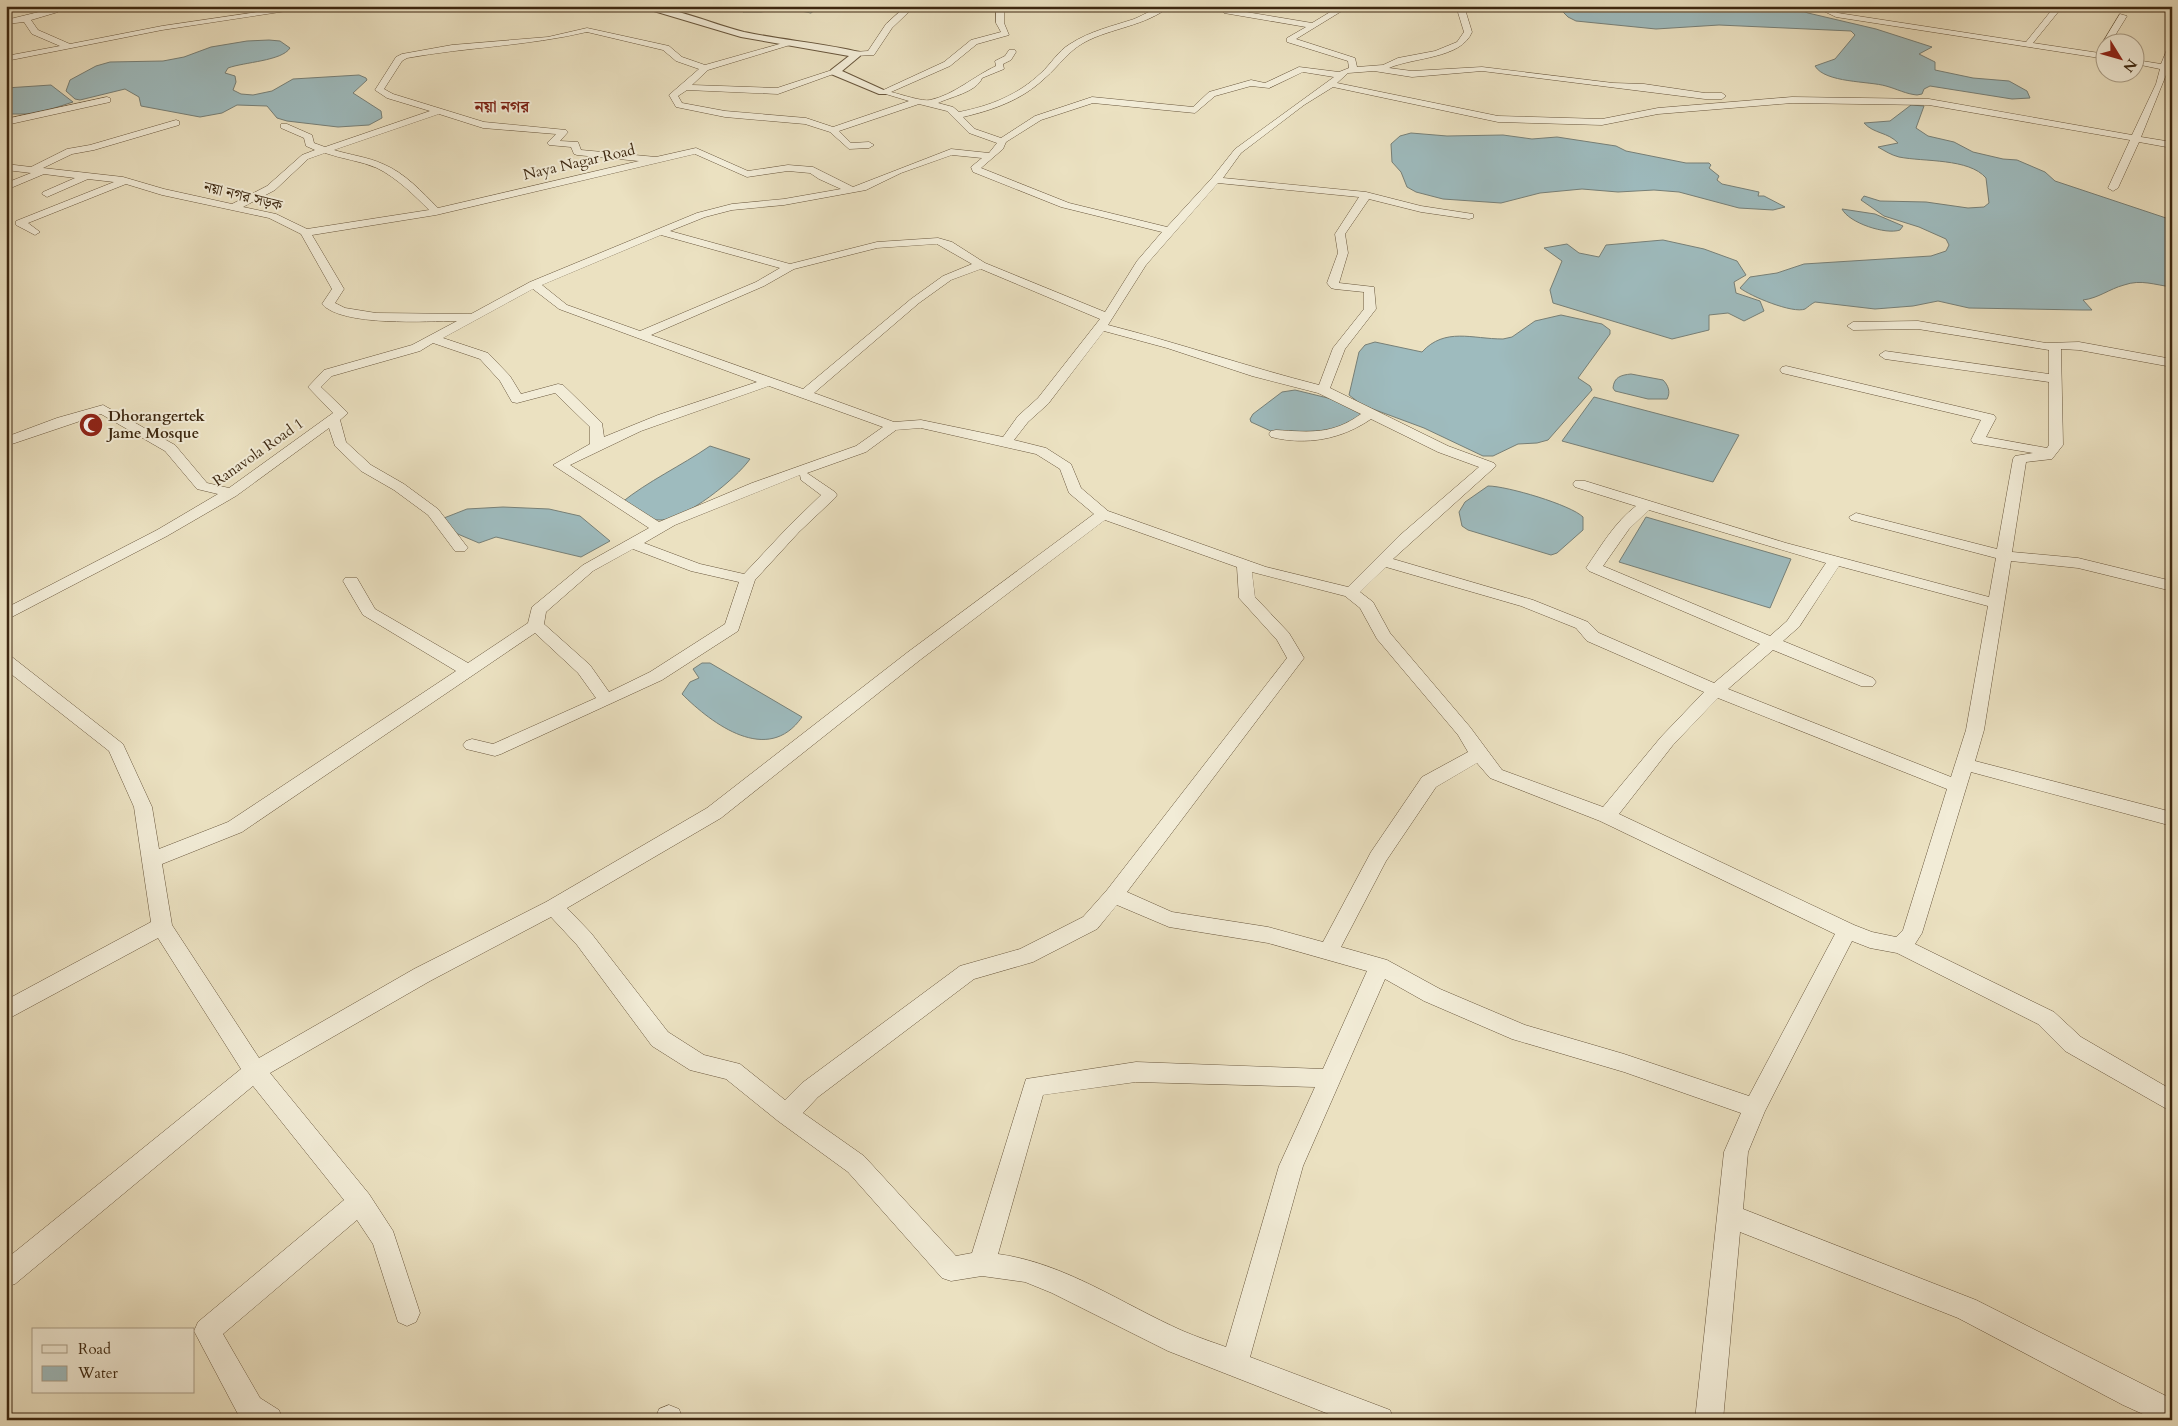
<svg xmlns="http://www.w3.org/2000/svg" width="2178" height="1426" font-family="Cardo,'Noto Serif Bengali',serif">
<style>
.water{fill:#9ebbbe;stroke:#778078}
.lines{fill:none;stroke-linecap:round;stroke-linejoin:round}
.minor-casing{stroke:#68563c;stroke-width:1}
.tertiary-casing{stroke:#68563c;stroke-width:2}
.minor{fill:#f2ecd7;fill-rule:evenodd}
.tertiary{fill:#f2ecd7;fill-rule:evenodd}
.labels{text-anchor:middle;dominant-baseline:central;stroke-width:4;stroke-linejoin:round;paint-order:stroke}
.far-street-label{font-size:15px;fill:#3c2710;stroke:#f2ecd7}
.far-poi-label{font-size:15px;font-weight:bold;fill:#3c2710;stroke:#f2ecd7;text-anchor:start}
.far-quarter-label{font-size:16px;font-weight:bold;fill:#7a1f14;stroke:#f2ecd7}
</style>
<rect width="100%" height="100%" fill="#ebe1c1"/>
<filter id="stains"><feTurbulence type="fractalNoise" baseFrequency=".004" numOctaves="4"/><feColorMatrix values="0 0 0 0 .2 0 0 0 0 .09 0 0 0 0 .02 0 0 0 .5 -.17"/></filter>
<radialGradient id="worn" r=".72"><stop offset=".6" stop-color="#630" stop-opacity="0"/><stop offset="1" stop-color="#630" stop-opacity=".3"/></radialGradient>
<g class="water">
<polygon points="757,6 871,6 864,11 815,10 811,13 785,8 761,12 743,12"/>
<path d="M 1557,6 L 1800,6 L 1800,10 L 1808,13 L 1876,29 L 1932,47 L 1919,54 L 1935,62 L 1935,70 L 1973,78 L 2009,81 L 2027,91 L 2030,98 L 2012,99 L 1930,86 L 1924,89 L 1922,94 L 1917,95 C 1906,94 1897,89 1886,86 C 1869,81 1825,83 1815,66 L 1835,59 L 1855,35 L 1851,31 L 1719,25 L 1656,29 L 1576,21 L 1568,17 Z"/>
<path d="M 269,40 L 280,41 L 290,48 C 282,61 244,62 228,68 L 225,73 L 235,76 L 236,82 L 233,90 L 241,94 L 253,95 L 272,91 L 293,79 L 359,75 L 366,78 L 367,80 L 353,93 L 381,111 L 382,118 L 369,125 L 338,127 L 287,121 L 277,118 L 267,106 L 237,105 L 222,113 L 200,117 L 141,106 L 139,97 L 125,89 L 80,100 L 75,99 L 66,91 L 70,80 L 96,66 L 110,62 L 163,61 L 184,57 L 211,47 L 247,41 Z"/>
<polygon points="51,85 73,102 36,114 6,114 6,88"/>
<path d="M 1911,105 L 1924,106 L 1916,128 L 1928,136 L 1954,142 L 1973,152 L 2003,159 L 2017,160 L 2045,172 L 2055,181 L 2172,220 L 2172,287 C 2155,285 2141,279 2124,285 C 2109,289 2099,298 2083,300 L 2092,310 L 2082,310 L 1969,308 L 1938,301 L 1913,306 L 1875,309 L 1815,302 C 1811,304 1808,307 1805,309 C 1793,314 1750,296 1740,288 L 1750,277 L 1777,273 L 1804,264 L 1931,256 L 1946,251 L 1949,245 L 1946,239 L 1919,227 L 1884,216 L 1861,200 L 1864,196 L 1880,201 L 1926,202 L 1968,208 L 1984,207 L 1989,203 L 1986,178 C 1969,158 1924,162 1899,157 C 1891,155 1885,151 1878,147 L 1898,143 C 1888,132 1874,134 1864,123 L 1890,121 Z"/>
<polygon points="1411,133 1447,136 1503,135 1532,139 1557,137 1616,146 1626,151 1686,163 1709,163 1711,165 1709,168 1719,176 1717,180 1722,184 1759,192 1758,196 1764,196 1785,207 1773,210 1739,208 1679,192 1654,190 1618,192 1582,189 1540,193 1501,203 1443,199 1416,192 1407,187 1401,172 1392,162 1391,144 1400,136"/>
<path d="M 1842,209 L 1875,214 L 1903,226 L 1900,230 C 1886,235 1849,223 1842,209 Z"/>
<polygon points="1663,240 1704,249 1737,261 1746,275 1734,282 1736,293 1760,301 1764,311 1744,321 1728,313 1709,315 1709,330 1672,339 1553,303 1550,290 1562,261 1544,248 1567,244 1579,253 1599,257 1606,245"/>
<path d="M 1561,315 L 1602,324 L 1610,330 L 1610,334 L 1578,378 L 1590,386 L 1592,390 L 1548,440 L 1537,443 L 1518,444 L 1493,456 L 1483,456 L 1424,428 L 1362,405 L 1349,395 L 1359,352 L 1365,345 L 1375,342 L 1422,352 C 1445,327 1472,339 1503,339 L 1512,337 L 1535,321 Z"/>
<path d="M 1631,374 L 1663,380 C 1668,385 1671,392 1667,399 L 1648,399 L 1615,391 L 1613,388 C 1614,377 1621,375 1631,374 Z"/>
<polygon points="1295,390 1332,399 1361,414 1360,416 1332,431 1273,432 1251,422 1250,419 1253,414 1282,392"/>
<polygon points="1594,397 1739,435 1713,482 1562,441"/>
<path d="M 710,446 L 750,459 C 736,479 685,520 661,520 C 647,521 632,509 621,503 C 648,481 681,466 710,446 Z"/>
<path d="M 1488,486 C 1507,486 1571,505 1583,517 L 1583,530 L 1557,553 L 1551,555 L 1468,530 L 1462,526 L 1459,512 L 1465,502 Z"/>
<polygon points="503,507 549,509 580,516 610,541 581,557 496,537 479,543 453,532 444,518 467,509"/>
<polygon points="1646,517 1791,559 1770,608 1619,562"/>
<path d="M 702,663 L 710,663 L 802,717 C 768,766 712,724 682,694 L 690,682 L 699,678 L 693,669 Z"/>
</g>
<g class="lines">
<g class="minor-casing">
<g id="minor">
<polygon points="298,6 319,6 162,30 6,61 6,56 60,46 32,34 24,22 6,24 6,20 55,8 58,8 58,12 31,20 38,30 70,44 162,26"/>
<polygon points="906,6 915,6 892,28 874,55 854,56 854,52 868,51 886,24"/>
<path d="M 996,6 L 1004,6 L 1004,23 L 1009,35 L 977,44 L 950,66 L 891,92 C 900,94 923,102 930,100 C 954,95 974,76 996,66 L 995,61 L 1005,56 L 1009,50 L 1015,50 L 1016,52 L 1011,60 L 1003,64 L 1004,69 L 982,78 C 977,92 950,97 938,103 L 953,107 L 959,112 C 990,106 1018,95 1041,73 C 1051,64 1058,51 1070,44 C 1090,31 1113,26 1134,19 C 1146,14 1157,6 1170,6 C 1146,26 1111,28 1085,42 C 1068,51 1059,66 1045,78 C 1022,100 993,110 963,117 L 975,129 L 1001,138 L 1035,116 L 1092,97 L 1193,107 L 1209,92 L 1251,80 L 1265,83 L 1299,67 L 1339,72 L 1349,68 L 1348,61 L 1287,42 L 1287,38 L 1306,27 L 1224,13 L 1224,9 L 1230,6 L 1240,6 L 1234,10 L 1312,23 L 1340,6 L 1350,6 L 1296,39 L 1355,58 L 1357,67 L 1383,65 L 1398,58 L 1435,51 L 1457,42 L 1464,32 L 1456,6 L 1464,6 L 1472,32 C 1461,59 1414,57 1389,68 L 1412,71 L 1482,67 L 1613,83 L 1644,84 L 1705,93 L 1722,93 L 1726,96 L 1722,99 L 1705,99 L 1482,71 L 1412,77 L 1374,71 L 1348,73 L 1337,83 L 1498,116 L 1602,119 L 1658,108 L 1792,97 L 1929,99 L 2132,135 L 2156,84 L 2160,69 L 2136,64 L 2136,60 L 2161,64 L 2168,47 L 2172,45 L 2169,65 L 2172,65 L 2172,70 L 2168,70 L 2141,137 L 2172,142 L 2172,148 L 2139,142 L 2118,188 L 2113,191 L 2108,188 L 2130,140 L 1929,105 L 1792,103 L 1658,114 L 1602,125 L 1498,122 L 1333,87 L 1304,105 L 1241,153 L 1223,178 L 1366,192 L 1421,206 L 1473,214 L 1473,218 L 1469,219 L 1421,212 L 1369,199 L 1345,234 L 1348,253 L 1339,283 L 1374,287 L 1376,309 L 1345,349 L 1330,388 L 1448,446 L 1494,463 L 1496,466 L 1393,559 L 1533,600 L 1588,622 L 1599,633 L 1714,683 L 1760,644 L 1589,571 L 1586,568 C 1601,546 1615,522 1636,506 L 1575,487 L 1573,484 L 1575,481 L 1585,481 L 1786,543 L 1989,597 L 1996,558 L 1851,520 L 1849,517 L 1856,513 L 1997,549 L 2013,459 L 2015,456 L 2033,453 L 1973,443 L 1971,440 L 1981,420 L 1782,373 L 1780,370 L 1782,367 L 1786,366 L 1994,415 L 1996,418 L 1986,437 L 2047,448 L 2049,445 L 2049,382 L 1885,359 L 1879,355 L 1885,351 L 2049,374 L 2049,350 L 1918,329 L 1853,330 L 1847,326 L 1853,322 L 1918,321 L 2046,343 L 2079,342 L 2172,359 L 2172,367 L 2079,350 L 2061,349 L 2063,445 L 2052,459 L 2026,462 L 2012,552 L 2078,558 L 2172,581 L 2172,591 L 2078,568 L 2011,561 L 1984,730 L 1975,761 L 2172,812 L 2172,826 L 1971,772 L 1922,933 L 1915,944 L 2054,1012 L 2081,1037 L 2172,1090 L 2172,1112 L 2065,1051 L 2038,1024 L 1897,953 L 1870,948 L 1852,941 L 1765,1111 L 1748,1152 L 1743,1209 L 1976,1300 L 2172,1399 L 2172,1420 L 2156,1420 L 2123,1405 L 1958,1318 L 1740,1232 L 1723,1420 L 1695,1420 L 1724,1152 L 1741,1113 L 1624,1072 L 1512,1039 L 1424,1001 L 1385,979 L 1303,1166 L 1250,1357 L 1390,1410 L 1394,1420 L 1344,1420 L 1168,1351 L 1052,1293 L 1025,1282 L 982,1276 L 951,1281 L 942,1278 L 848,1172 L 778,1121 L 726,1079 L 690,1070 L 652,1046 L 577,945 L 551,917 L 430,981 L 270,1073 L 369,1194 L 393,1231 L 420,1313 L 416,1322 L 407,1326 L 398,1322 L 373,1244 L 357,1220 L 223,1334 L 260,1398 L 279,1410 L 283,1420 L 244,1420 L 240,1418 L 194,1331 L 198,1322 L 344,1200 L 253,1086 L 15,1284 L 6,1287 L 6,1259 L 241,1069 L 158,938 L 6,1020 L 6,1000 L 151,922 L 134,807 L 109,751 L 6,670 L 6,656 L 12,657 L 123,744 L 152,807 L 159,849 L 228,822 L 456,671 L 363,615 L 343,581 L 345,578 L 357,578 L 375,609 L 468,663 L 528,623 L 532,607 L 583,565 L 649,528 L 553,465 L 590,444 L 590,427 L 555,393 L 517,403 L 512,402 L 500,381 L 480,359 L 433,343 L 420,351 L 332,376 L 321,387 L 348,413 L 340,420 L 346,442 L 371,465 L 404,484 L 438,509 L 468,548 L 465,551 L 455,551 L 428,515 L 394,490 L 361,471 L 335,446 L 329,428 L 236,496 L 167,536 L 6,620 L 6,608 L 157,530 L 218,494 L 197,489 L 165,451 L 101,414 L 6,446 L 6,437 L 57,418 L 103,405 L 175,445 L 207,483 L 229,488 L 333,413 L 308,387 L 324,370 L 412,345 L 457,321 C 428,321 342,327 322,304 L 332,289 L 301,234 L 269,218 L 162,195 L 126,184 L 28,223 L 40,232 L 35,235 L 16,225 L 16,221 L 114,182 L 88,179 L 47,197 L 42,194 L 43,192 L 75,178 L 44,174 L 6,190 L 6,183 L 31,173 L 6,170 L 6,164 L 31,167 L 67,149 L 90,145 L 176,120 L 179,121 L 179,125 L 94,150 L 72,154 L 43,168 L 123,177 L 164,189 L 232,204 L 267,186 L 302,155 L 315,150 L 306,146 L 304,138 L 281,128 L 281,124 L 287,124 L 312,135 L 314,143 L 325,147 L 430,111 L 387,98 L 375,90 L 396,57 L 402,54 L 452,45 L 548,37 L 587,28 L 669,46 L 682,57 L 705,65 L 790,41 L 790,45 L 708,70 L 692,85 L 777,88 L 832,70 L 839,72 L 778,94 L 687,90 L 678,96 L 682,103 L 725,111 L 806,118 L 833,127 L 909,101 L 879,92 L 944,62 L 971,40 L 1001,32 L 996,23 ZM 587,32 L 663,50 L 676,61 L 699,69 L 669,95 L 676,107 L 725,117 L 805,124 L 830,132 L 849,149 L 869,148 L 874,145 L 869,142 L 851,143 L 839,131 L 919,104 L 947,111 L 969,133 L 997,143 L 989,153 L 951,149 L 853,187 L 813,167 L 788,165 L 748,171 L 696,148 L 656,157 L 581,150 L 578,142 L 560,141 L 568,132 L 566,130 L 484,122 L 393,94 L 384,89 L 402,61 L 407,58 C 467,47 528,46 587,32 ZM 1303,72 L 1334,77 L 1235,149 L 1212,178 L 1167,227 L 1069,203 L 981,168 L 1003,149 L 1006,142 L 1041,120 L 1093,103 L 1195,113 L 1215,96 L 1251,86 L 1269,88 ZM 439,114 L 483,128 L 556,134 L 547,143 L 549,145 L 571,147 L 574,154 L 577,155 L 639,161 L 438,208 C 422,192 405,173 383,164 C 368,157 350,155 334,150 ZM 325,153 C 342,159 361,161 377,168 C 397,178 414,195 429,210 L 307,229 L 276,214 L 243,207 L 275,190 L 308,159 ZM 695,154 L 747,177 L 788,171 L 810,173 L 819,179 L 841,189 L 784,199 L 732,204 L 697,213 L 530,282 L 471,314 L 376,313 L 345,308 L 335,303 L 344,289 L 312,235 L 436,215 ZM 952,155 L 982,158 L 971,167 L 973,172 L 1061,207 L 1162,232 L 1137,261 L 1105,312 L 985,263 L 952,242 L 938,238 L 877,242 L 790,264 L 670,231 L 705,217 L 732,210 L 784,205 L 866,190 L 901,173 ZM 1218,183 L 1359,197 L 1335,234 L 1338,253 L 1327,283 L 1331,288 L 1335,289 L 1364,292 L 1364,309 L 1333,348 L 1319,385 C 1248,367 1179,343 1108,325 L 1146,265 ZM 661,235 L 780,268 L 756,282 L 640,331 L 567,305 L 542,285 ZM 937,244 L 972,264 L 943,276 L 911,299 L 803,389 L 651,335 L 764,286 L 794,269 L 877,248 ZM 981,269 L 1100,319 L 1038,398 L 1018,416 L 1003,437 L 921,420 L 894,422 L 814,393 L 919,303 L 951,280 ZM 533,289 L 559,309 L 757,382 L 658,415 L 604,437 L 602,423 L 563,385 L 558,384 L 521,394 L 510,376 L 488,353 L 443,338 ZM 1104,331 L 1167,348 L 1252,376 L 1318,393 L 1361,414 C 1332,435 1310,432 1276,430 L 1271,431 L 1269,434 L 1271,437 C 1307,446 1342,439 1371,419 L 1438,452 L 1479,467 L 1399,536 L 1348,587 L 1266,567 L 1108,511 L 1081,488 L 1071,464 L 1046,448 L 1014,440 L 1028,422 L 1048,404 ZM 769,386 L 883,427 L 856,446 L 752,483 L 659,522 L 570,465 L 641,431 ZM 921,428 L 1036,454 L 1060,469 L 1069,493 L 1094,514 L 908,652 L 707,808 L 546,902 L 414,969 L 259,1058 L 172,925 L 162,864 L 242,832 L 535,633 L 578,673 L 596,698 L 493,744 L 472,739 L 466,741 L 463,745 L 466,749 L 495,756 L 501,754 L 662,680 L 738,631 L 755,580 L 799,532 L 835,498 L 837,495 L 835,492 L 807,473 L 866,452 L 896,430 ZM 800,475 L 801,480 L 821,495 L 789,526 L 744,574 L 700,564 L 644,543 L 675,525 ZM 1649,510 L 1826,563 L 1787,621 L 1770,636 L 1603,566 L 1629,529 ZM 1105,520 L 1237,567 L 1239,598 L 1277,640 L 1287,658 L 1107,890 L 1083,917 L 1020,949 L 960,966 L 802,1083 L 785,1100 L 740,1064 L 704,1055 L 668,1032 L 591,933 L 567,908 L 721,818 L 920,660 ZM 633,549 L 691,571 L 739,582 L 725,624 L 650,672 L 609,692 L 590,665 L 544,624 L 546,612 L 593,571 ZM 1839,566 L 1988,606 L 1966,730 L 1951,777 L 1728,689 L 1773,650 L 1861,686 L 1873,686 L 1876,682 L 1873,678 L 1783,641 L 1799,627 ZM 1386,567 L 1521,606 L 1576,628 L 1587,641 L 1704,692 L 1661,737 L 1603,807 L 1502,770 L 1470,727 L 1390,633 L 1373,602 L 1360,592 ZM 1252,572 L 1345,596 L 1360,608 L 1377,639 L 1458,735 L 1468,752 L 1422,777 L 1371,852 L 1323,942 L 1268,927 L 1172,912 L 1127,892 L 1304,658 L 1289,633 L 1255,597 ZM 1718,698 L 1947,789 L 1903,930 L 1896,937 L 1872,932 L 1854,925 L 1619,814 L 1673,745 ZM 1477,763 L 1490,778 L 1600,821 L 1835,934 L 1749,1096 L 1624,1054 L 1525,1025 L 1440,989 L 1387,960 L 1341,947 L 1386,861 L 1436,787 ZM 1117,905 L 1169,927 L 1268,943 L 1367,971 L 1323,1069 L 1136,1062 L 1026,1079 L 972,1253 L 956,1256 L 864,1156 L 803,1113 L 818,1097 L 974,979 L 1033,962 L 1097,929 ZM 1136,1082 L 1315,1087 L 1279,1166 L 1226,1347 C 1212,1342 1197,1337 1183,1331 C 1122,1304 1065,1263 998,1254 L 1043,1095 Z"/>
<polygon points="1823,6 1838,13 2026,42 2055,6 2063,6 2033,43 2106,54 2106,59 1836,17 1815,7"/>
<polygon points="2120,14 2127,16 2111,42 2104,44 2103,42"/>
<polygon points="107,97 110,98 110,102 6,125 6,119"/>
<polygon points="669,1405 679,1409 683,1420 655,1420 659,1409"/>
</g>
</g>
<g class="tertiary-casing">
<path id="tertiary" d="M 637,6 C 675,6 708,23 744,32 C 782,40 822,43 860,52 L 860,56 L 842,71 L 888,92 L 887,94 L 879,94 L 831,74 L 831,70 L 849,56 L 741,37 Z"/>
</g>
<use href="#minor" class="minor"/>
<use href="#tertiary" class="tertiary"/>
</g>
<defs>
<g id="mosque-disc" transform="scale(1.25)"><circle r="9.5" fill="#8f2418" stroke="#f2ecd7"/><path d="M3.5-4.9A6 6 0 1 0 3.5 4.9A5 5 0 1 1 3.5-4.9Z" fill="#fff"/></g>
</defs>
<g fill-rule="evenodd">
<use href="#mosque-disc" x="91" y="425"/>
</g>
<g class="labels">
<g class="far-street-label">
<text transform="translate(579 162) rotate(-13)">Naya Nagar Road</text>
<text transform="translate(243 196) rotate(14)">নয়া নগর সড়ক</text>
<text transform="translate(258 452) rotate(-35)">Ranavola Road 1</text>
</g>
<g class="far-poi-label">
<text x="108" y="416">Dhorangertek<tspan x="108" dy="17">Jame Mosque</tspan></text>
</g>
<g class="far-quarter-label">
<text x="502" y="107">নয়া নগর</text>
</g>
</g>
<rect width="2178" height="1426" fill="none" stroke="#ebe1c1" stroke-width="25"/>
<rect x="8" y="8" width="2163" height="1411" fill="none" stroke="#3c2710" stroke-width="2.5"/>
<rect x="12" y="12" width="2153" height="1401" fill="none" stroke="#3c2710"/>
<rect x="32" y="1328" width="162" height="65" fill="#f2ecd7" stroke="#a99d87"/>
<rect x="42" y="1345" width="25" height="8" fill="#f2ecd7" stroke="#a99d87"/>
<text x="78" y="1354" font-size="15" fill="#3c2710">Road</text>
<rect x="42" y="1366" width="25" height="15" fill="#9ebbbe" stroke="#a99d87"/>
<text x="78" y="1378" font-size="15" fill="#3c2710">Water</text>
<g transform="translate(2120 58) rotate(127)"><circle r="24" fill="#f2ecd7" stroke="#a99d87"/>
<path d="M0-4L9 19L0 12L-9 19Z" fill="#8f2418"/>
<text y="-8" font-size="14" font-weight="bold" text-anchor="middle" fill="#3c2710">N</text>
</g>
<rect width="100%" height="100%" filter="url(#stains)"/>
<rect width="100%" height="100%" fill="url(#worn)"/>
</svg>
